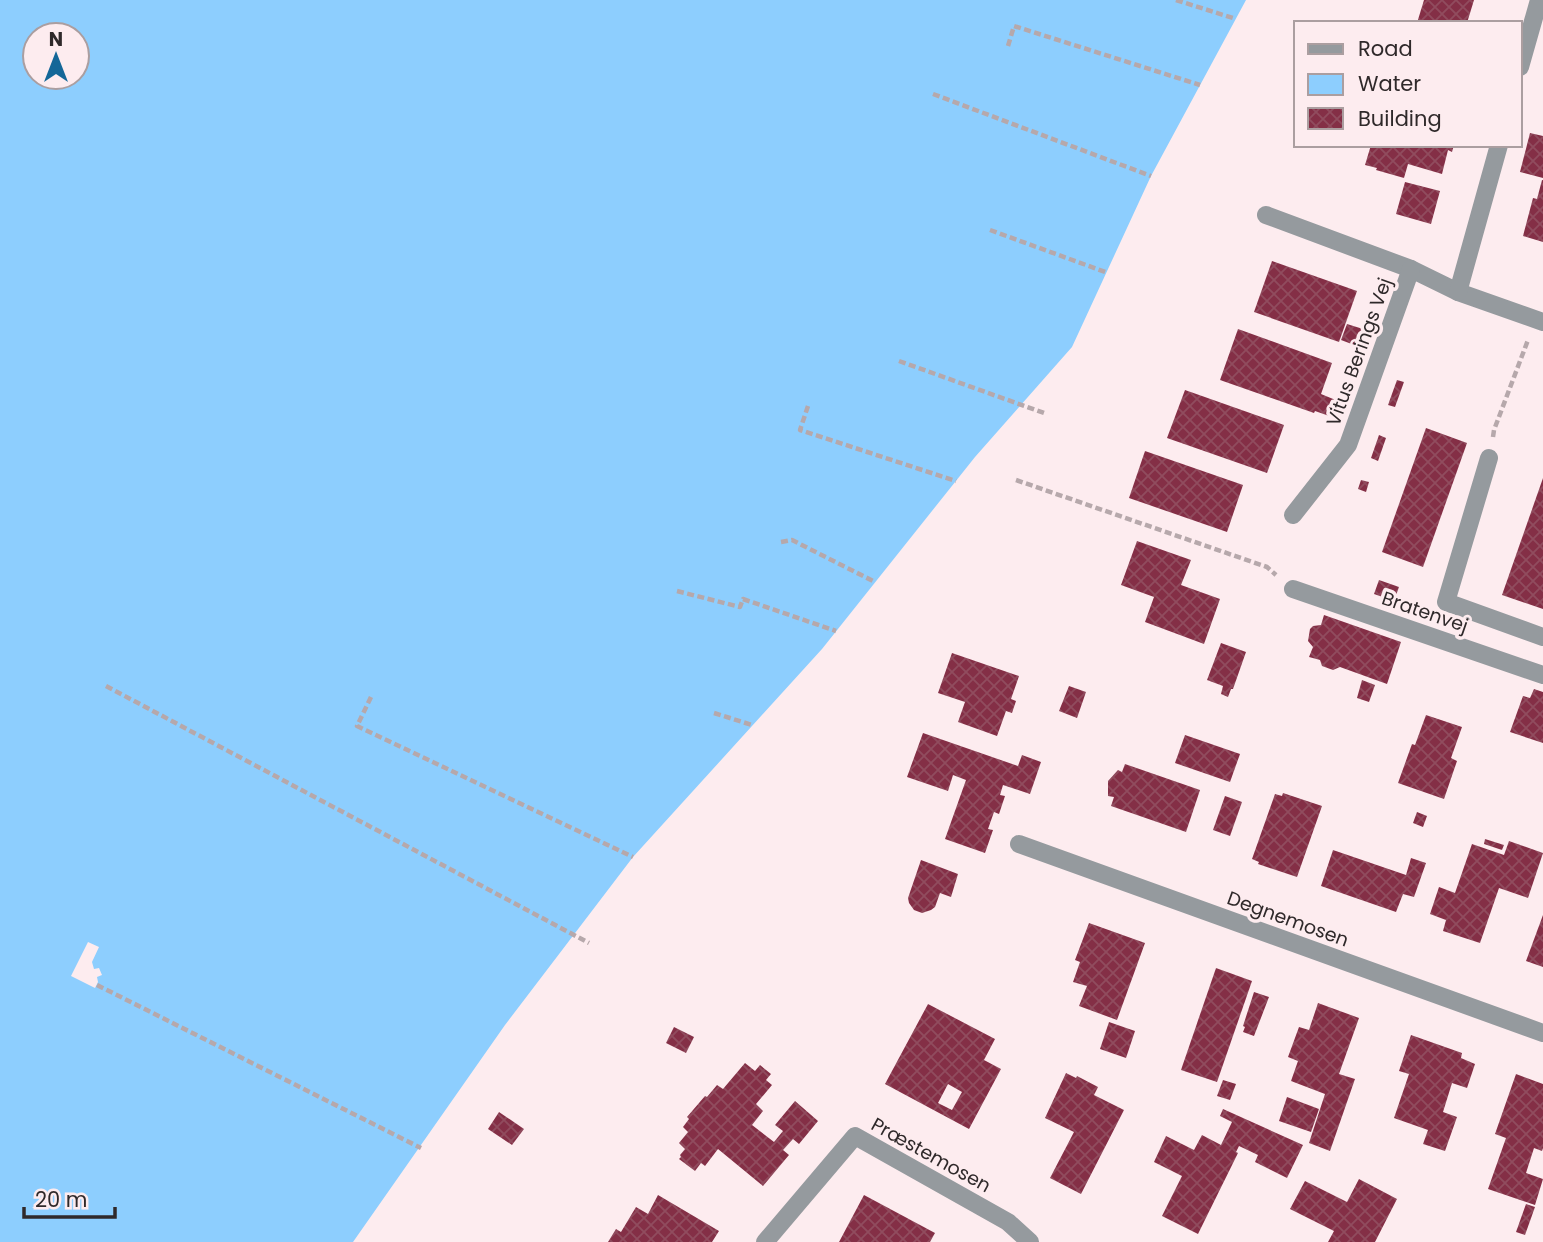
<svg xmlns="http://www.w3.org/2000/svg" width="1543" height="1242" font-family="Poppins,sans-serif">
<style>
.water{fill:#8dcefe;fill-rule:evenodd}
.pier{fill:#fdecef}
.building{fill:url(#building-cross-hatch);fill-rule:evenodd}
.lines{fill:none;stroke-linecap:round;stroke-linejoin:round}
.path{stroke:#b6a8ab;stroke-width:4.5;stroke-dasharray:7 3.5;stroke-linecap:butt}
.minor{stroke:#959a9e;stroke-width:18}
.labels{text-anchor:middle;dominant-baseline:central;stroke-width:7;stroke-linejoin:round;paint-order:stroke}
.street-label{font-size:19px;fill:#2f292a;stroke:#fdecef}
</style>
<defs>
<pattern id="building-cross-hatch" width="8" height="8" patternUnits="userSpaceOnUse" patternTransform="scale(1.75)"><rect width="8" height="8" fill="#842f46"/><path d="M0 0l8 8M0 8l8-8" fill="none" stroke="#904c5e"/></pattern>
</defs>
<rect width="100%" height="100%" fill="#fdecef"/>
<path class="water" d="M 0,0 L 1246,0 L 1151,176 L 1072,347 L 975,457 L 822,649 L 633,857 L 505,1025 L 353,1242 L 0,1242 ZM 35,35 L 77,35 L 77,77 L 35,77 Z"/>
<polygon class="pier" points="88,942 99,947 92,962 94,969 99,968 102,975 97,977 98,982 95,988 71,976"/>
<g class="building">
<polygon points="1424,0 1474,0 1467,23 1417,23"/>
<polygon points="1530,133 1543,136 1543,178 1520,172"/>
<polygon points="1371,145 1454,145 1452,152 1448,150 1442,174 1408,164 1404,178 1376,170 1377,168 1365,165"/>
<polygon points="1542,180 1543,180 1543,242 1523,236 1533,198 1537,199"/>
<polygon points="1405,182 1440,191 1431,224 1396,214"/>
<polygon points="1272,261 1357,291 1339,342 1254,312"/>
<polygon points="1347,324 1363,329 1357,346 1341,340"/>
<polygon points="1238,329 1332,363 1321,394 1338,401 1332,417 1315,411 1314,413 1220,380"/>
<polygon points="1397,380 1404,382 1395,407 1388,405"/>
<polygon points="1185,390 1284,425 1267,473 1167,438"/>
<polygon points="1426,428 1467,443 1423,567 1382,552"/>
<polygon points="1379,435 1386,438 1378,461 1371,458"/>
<polygon points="1145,451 1243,485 1227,532 1129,498"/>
<polygon points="1543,478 1543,609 1502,595"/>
<polygon points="1361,480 1369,482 1366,492 1358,489"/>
<polygon points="1137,541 1191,560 1181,585 1220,599 1204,644 1145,622 1154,597 1121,585"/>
<polygon points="1379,580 1399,587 1394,601 1374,594"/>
<polygon points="1324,615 1401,642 1387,684 1340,667 1333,670 1322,666 1320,660 1309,657 1313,647 1308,641 1310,629 1313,626 1321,625"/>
<polygon points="1221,643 1246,652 1233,689 1231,689 1228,697 1221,694 1223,686 1207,680"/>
<polygon points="952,653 1019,676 1011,699 1016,701 1012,713 1006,711 997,736 958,722 965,702 938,693"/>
<polygon points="1362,680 1375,685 1369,702 1357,698"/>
<polygon points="1069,686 1086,692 1077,718 1059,711"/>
<polygon points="1534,689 1543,692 1543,743 1510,732 1523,696 1530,698"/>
<polygon points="1426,715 1462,727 1451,758 1457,761 1444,799 1398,783 1412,744 1415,745"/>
<polygon points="923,733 1018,766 1022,755 1041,762 1030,794 1003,785 1000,795 1005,796 999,814 994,812 988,829 993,830 985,853 945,839 966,780 953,775 948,791 907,777"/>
<polygon points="1185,735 1240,754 1230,782 1175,763"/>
<polygon points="1125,764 1200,790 1186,832 1111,806 1114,797 1108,796 1108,781 1118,770 1122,772"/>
<polygon points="1283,793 1322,806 1297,877 1258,864 1259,862 1252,859 1275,794 1282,796"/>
<polygon points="1225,796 1242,802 1230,836 1213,830"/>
<polygon points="1417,812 1427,816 1423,827 1413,823"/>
<polygon points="1485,839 1504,845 1502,850 1484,844"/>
<polygon points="1509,841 1543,853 1528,898 1499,888 1480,943 1443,931 1446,920 1430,914 1439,887 1455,893 1472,844 1504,855"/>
<polygon points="1333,850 1406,875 1411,858 1426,863 1414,897 1403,894 1396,912 1321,886"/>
<polygon points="921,860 958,874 951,897 940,893 935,907 931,910 922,913 914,910 909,903 908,898"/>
<polygon points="1543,915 1543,967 1526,961"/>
<polygon points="1089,923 1145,943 1117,1020 1079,1006 1087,986 1073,982 1080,962 1075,960"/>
<polygon points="1216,968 1252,981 1217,1082 1181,1070"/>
<polygon points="1254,992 1269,997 1254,1036 1243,1032 1245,1027 1243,1026"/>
<polygon points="1318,1003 1359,1018 1339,1074 1355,1079 1330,1151 1309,1143 1325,1094 1291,1081 1298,1061 1288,1057 1299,1027 1309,1030"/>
<path d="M 928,1004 L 995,1039 L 984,1060 L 1001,1069 L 969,1129 L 885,1084 ZM 948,1084 L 962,1092 L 952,1110 L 938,1103 Z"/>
<polygon points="1109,1022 1135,1031 1126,1058 1100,1049"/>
<polygon points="674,1027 694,1037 686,1053 666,1043"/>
<polygon points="1411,1035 1462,1053 1461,1058 1475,1064 1467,1088 1452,1083 1443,1112 1457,1117 1445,1151 1423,1144 1428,1130 1394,1118 1409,1074 1399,1071"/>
<polygon points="745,1063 755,1071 760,1065 771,1074 766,1080 772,1085 756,1104 763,1111 752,1125 774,1142 783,1131 775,1125 795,1101 818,1121 799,1144 793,1139 783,1150 789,1155 763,1186 718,1149 705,1166 701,1163 695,1171 679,1159 681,1157 680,1155 685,1149 679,1143 688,1132 683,1127 689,1119 687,1117 705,1096 707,1097 717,1085 723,1089"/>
<polygon points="1066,1073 1076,1078 1077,1076 1098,1087 1094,1095 1124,1110 1081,1194 1050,1178 1074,1132 1045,1118"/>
<polygon points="1516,1074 1543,1084 1543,1148 1542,1151 1534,1148 1526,1173 1543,1179 1535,1205 1488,1189 1506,1138 1495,1134"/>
<polygon points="1223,1080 1236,1084 1230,1100 1217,1096"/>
<polygon points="1287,1097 1319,1109 1311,1132 1279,1121"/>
<polygon points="1223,1109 1303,1145 1287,1178 1255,1162 1258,1155 1239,1146 1236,1152 1238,1153 1198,1234 1162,1216 1182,1176 1154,1162 1166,1136 1194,1150 1202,1135 1221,1145 1232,1122 1220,1116"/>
<polygon points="499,1112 524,1129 512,1145 488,1129"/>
<polygon points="1359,1179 1397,1199 1375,1242 1328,1242 1334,1231 1290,1209 1305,1181 1347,1202"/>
<polygon points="658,1195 719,1231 712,1242 608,1242 616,1229 621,1232 636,1207 648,1214"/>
<polygon points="864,1195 935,1233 930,1242 839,1242"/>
<polygon points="1526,1204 1535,1207 1525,1235 1516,1232"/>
</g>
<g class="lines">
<g class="path">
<polyline points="1176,0 1236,19"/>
<polyline points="1008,46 1014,26 1200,85"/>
<polyline points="933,94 1151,176"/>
<polyline points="990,230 1108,273"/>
<polyline points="899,361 1044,413"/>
<polyline points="808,406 800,430 956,481"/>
<polyline points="1493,437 1494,430 1528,340"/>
<polyline points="1016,480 1267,567 1276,575"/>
<polyline points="781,542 792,540 875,582"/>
<polyline points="677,591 740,607 743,599 836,631"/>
<polyline points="106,686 589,943"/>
<polyline points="371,697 357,726 633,857"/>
<polyline points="714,713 752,725"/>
<polyline points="97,985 421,1148"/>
</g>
<g class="minor">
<polyline points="1520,67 1539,0"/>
<polyline points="1266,215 1411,269 1458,292 1543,322"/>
<polyline points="1458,292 1499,145"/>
<polyline points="1489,458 1446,602 1543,637"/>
<polyline points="1293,515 1348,445 1411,269"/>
<polyline points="1293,589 1543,675"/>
<polyline points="1019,844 1543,1033"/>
<polyline points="765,1242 855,1136 1008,1222 1030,1242"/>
</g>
</g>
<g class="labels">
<g class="street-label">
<text transform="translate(1359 352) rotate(-70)">Vitus Berings Vej</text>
<text transform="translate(1425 612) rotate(19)">Bratenvej</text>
<text transform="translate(1288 919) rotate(20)">Degnemosen</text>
<text transform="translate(931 1155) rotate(29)">Præstemosen</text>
</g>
</g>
<rect x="1294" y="21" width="228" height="126" fill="#fdecef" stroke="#ab9ea0" stroke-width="2"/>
<rect x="1308" y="44" width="35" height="10" fill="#959a9e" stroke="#ab9ea0" stroke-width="2"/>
<text x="1358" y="56" font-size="21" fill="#2f292a">Road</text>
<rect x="1308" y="74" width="35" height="21" fill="#8dcefe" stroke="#ab9ea0" stroke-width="2"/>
<text x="1358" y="91" font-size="21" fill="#2f292a">Water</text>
<rect x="1308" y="108" width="35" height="21" fill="url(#building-cross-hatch)" stroke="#ab9ea0" stroke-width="2"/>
<text x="1358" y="126" font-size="21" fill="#2f292a">Building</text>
<g transform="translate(56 56)"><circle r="33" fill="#fdecef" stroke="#ab9ea0" stroke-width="2"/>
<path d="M0-5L12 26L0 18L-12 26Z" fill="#146798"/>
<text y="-10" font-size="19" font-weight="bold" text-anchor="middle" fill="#2f292a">N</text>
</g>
<path d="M24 1207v10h91v-10" fill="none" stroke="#2f292a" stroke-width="3.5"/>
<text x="35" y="1207" font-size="21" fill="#2f292a" stroke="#fdecef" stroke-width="5" paint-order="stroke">20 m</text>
</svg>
